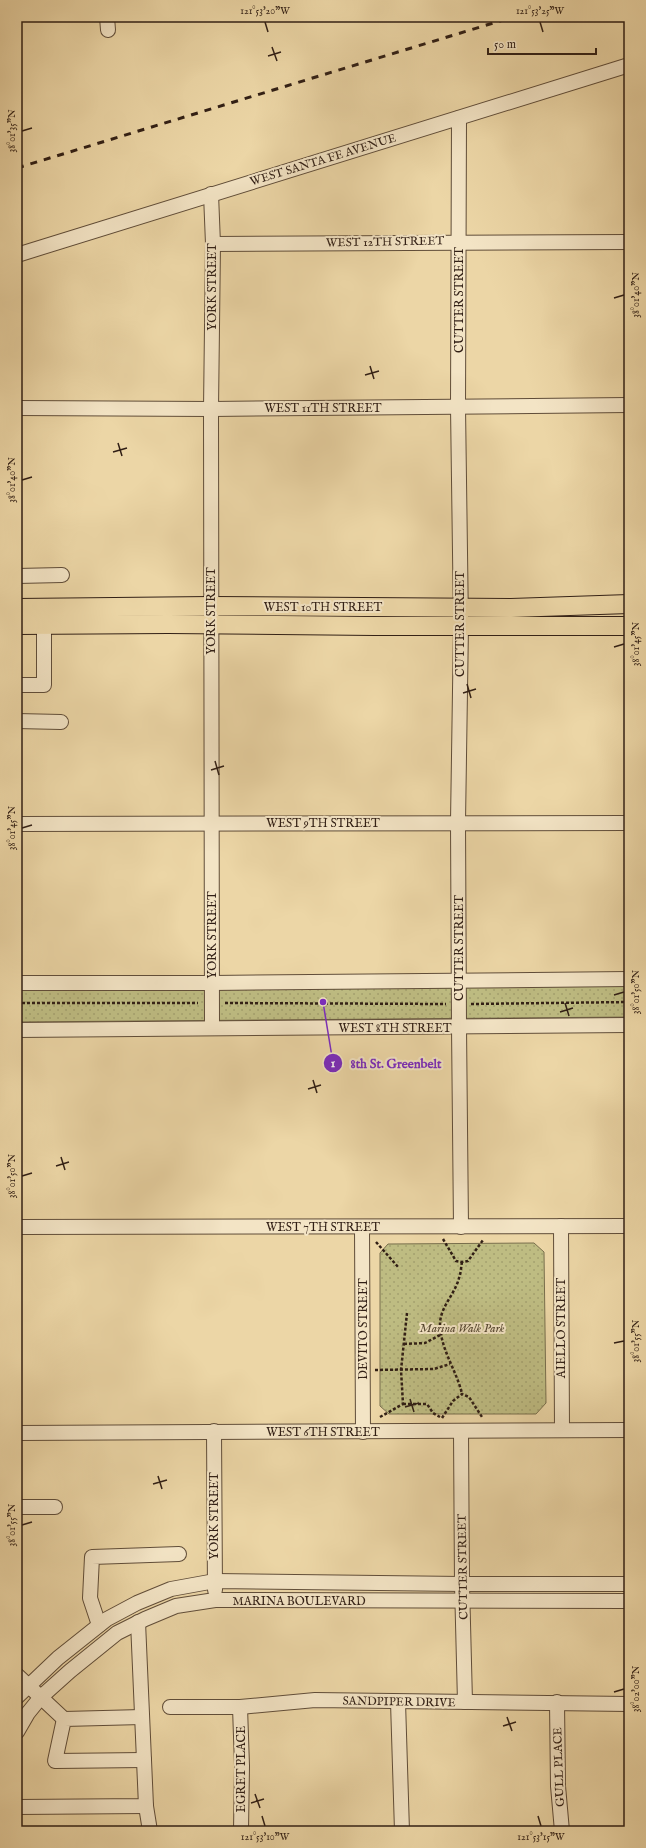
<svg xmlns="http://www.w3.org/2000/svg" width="646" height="1848" font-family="'IM FELL English',serif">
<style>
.park{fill:url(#park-dots);stroke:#786e4c}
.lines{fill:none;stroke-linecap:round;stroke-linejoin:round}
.minor-casing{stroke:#604d39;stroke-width:16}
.major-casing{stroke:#311f15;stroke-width:20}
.path{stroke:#311f15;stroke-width:2.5;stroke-dasharray:3 2;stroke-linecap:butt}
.minor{stroke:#f3e4c5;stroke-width:14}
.major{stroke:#ecd6a6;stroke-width:18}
.rail{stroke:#311f15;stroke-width:3;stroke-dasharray:7 7;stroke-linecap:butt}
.ticks{fill:none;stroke:#311f15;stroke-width:1.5}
.labels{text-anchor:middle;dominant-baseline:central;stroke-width:4;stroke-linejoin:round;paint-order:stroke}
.street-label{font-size:12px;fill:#311f15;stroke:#f3e4c5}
.park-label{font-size:12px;font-style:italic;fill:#544630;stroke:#f3e4c5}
.leader{fill:none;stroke:#7b2cbf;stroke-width:1.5}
.callout-dot{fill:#7b2cbf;stroke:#f3e4c5;stroke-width:1.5}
.mark-label{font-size:12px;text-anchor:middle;font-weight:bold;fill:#fff}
.callout-label{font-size:13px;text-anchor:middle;font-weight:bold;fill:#7b2cbf;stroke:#f3e4c5;stroke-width:4;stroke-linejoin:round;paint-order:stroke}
.neatline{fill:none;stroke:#311f15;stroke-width:1.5}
.ticks-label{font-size:10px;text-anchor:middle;fill:#311f15}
</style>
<defs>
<pattern id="park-dots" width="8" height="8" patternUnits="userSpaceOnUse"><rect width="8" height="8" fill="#bebc82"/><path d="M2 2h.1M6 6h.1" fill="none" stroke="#a4a16f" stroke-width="1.8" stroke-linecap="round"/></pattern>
</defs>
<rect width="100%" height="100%" fill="#ecd6a6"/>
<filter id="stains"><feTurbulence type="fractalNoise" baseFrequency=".005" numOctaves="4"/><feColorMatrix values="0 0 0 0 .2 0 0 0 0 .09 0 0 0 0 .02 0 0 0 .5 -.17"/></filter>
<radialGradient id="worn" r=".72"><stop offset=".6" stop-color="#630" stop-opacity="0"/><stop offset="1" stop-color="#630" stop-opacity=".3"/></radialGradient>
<g class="park">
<polygon points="629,979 629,1017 17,1022 17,988"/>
<polygon points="534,1243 544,1252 546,1403 536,1414 389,1414 380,1406 380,1253 388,1244"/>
</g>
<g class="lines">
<g class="minor-casing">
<g id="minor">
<polyline points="107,17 108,30"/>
<polyline points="459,118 458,407 461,625 458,822 459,1027 461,1227"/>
<polyline points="211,194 213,244 211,409 212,1028"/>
<polyline points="213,244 629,242"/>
<polyline points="17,255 629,65"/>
<polyline points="17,408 211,409 629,405"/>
<polyline points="17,576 62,575"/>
<polyline points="17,685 44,685 44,625"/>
<polyline points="17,721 61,722"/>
<polyline points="17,824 629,823"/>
<polyline points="17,983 212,983 629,979"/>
<polyline points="17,1030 629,1025"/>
<polyline points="561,1226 562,1430"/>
<polyline points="17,1227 629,1226"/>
<polyline points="362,1227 363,1432"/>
<polyline points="214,1431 215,1590"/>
<polyline points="461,1432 462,1584 465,1702"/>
<polyline points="17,1433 629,1430"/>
<polyline points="17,1507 55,1507"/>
<polyline points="99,1625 90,1598 92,1557 179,1554"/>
<polyline points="17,1675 64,1719"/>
<polyline points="17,1697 58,1658 107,1619 137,1603 171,1589 215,1581 462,1584 629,1584"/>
<polyline points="398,1702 402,1831"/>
<polyline points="557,1702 558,1786 562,1831"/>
<polyline points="170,1707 240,1707 315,1700 629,1704"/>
<polyline points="240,1707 242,1766 241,1831"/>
<polyline points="142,1717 64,1719 55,1761 144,1760"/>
<polyline points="17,1732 28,1713 41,1697 70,1671 117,1633 145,1619 176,1606 215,1600 629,1601"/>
<polyline points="146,1806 150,1831"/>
<polyline points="17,1807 146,1806 138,1622"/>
</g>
</g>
<g class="major-casing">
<g id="major">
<polyline points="17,608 211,606 511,608 629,604"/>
<polyline points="17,625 168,624 374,626 629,626"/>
</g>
</g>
<g class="path">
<polyline points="17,1003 198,1003"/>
<polyline points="225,1003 446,1004"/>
<polyline points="471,1004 629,1002"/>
<polyline points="443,1239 456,1261 462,1262 468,1261 483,1240"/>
<polyline points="376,1242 399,1268"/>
<path d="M 462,1262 C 461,1267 461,1273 459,1278 C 455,1294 441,1306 440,1323 C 440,1349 457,1371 462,1394"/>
<polyline points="404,1344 425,1343 442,1334"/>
<polyline points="375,1370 434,1369 450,1364"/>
<polyline points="403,1404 427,1404 433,1413 440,1417"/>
<polyline points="380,1417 403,1404 401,1370 407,1313"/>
<polyline points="442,1418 453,1401 462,1394 469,1397 482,1417"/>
</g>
<use href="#minor" class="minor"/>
<use href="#major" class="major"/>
<polyline class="rail" points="17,168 513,17"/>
</g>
<path class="ticks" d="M 265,22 L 268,32M 540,22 L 543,32M 272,47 L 277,61M 268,56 L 281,52M 22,131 L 32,128M 614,298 L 624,295M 370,366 L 374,379M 365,375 L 379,371M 118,443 L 122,456M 113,452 L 127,448M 22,480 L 32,477M 614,647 L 624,644M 467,684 L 471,698M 463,693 L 476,689M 215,761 L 219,775M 211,770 L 224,766M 22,828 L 32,825M 614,995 L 624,992M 565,1003 L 569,1016M 560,1012 L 573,1008M 313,1080 L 317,1093M 308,1089 L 321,1085M 61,1157 L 65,1170M 56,1166 L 69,1162M 22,1176 L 32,1173M 614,1343 L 624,1341M 410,1399 L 414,1412M 405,1407 L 419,1403M 158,1476 L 162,1489M 153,1484 L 167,1480M 22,1525 L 32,1522M 614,1692 L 624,1689M 507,1717 L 512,1731M 503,1726 L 516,1722M 255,1794 L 260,1808M 251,1803 L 264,1799M 262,1816 L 265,1826M 538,1816 L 541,1826"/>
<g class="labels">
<g class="street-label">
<text transform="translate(323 160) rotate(-17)">WEST SANTA FE AVENUE</text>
<text transform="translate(385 242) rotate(-1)">WEST 12TH STREET</text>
<text transform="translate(212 287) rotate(-90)">YORK STREET</text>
<text transform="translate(459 300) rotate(-90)">CUTTER STREET</text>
<text x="323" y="408">WEST 11TH STREET</text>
<text x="323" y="607">WEST 10TH STREET</text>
<text transform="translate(211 611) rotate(-90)">YORK STREET</text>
<text transform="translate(460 624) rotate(-90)">CUTTER STREET</text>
<text x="323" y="823">WEST 9TH STREET</text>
<text transform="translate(212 935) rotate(-90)">YORK STREET</text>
<text transform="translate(459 948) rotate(-90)">CUTTER STREET</text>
<text x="395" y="1028">WEST 8TH STREET</text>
<text x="323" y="1227">WEST 7TH STREET</text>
<text transform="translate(561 1328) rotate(-90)">AIELLO STREET</text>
<text transform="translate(363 1329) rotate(-90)">DEVITO STREET</text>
<text x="323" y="1432">WEST 6TH STREET</text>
<text transform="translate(214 1516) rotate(-90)">YORK STREET</text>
<text transform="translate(463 1567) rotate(-91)">CUTTER STREET</text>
<text x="299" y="1601">MARINA BOULEVARD</text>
<text transform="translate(399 1702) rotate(1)">SANDPIPER DRIVE</text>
<text transform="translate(559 1767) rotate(-92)">GULL PLACE</text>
<text transform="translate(241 1769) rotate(-90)">EGRET PLACE</text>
</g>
<g class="park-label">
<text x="462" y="1328">Marina Walk Park</text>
</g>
</g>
<path class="leader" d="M323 1002L333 1063"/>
<g class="callout-dot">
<circle cx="323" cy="1002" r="4"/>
<circle cx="333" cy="1063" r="10"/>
</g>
<g class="mark-label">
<text x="333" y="1067">1</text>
</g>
<g class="callout-label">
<text x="396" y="1068">8th St. Greenbelt</text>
</g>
<rect width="646" height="1848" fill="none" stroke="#ecd6a6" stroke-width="44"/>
<path d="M488 48v6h108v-6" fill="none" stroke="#311f15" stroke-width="2"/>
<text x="494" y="48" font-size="12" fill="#311f15" stroke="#f3e4c5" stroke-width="3" paint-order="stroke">50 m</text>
<rect x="22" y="22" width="602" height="1804" class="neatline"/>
<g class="ticks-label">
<text x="265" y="14">121°53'20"W</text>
<text x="540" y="14">121°53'25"W</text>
<text transform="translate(11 131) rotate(-90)" y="4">38°01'35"N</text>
<text transform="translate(635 295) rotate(-90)" y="4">38°01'40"N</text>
<text transform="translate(11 480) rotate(-90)" y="4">38°01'40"N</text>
<text transform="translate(635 644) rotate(-90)" y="4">38°01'45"N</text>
<text transform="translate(11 828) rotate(-90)" y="4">38°01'45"N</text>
<text transform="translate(635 992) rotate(-90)" y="4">38°01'50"N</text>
<text transform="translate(11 1176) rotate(-90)" y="4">38°01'50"N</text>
<text transform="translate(635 1341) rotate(-90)" y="4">38°01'55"N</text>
<text transform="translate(11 1525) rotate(-90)" y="4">38°01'55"N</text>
<text transform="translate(635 1689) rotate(-90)" y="4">38°02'00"N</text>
<text x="265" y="1840">121°53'10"W</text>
<text x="541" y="1840">121°53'15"W</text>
</g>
<rect width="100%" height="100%" filter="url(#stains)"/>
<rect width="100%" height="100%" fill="url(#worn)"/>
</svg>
